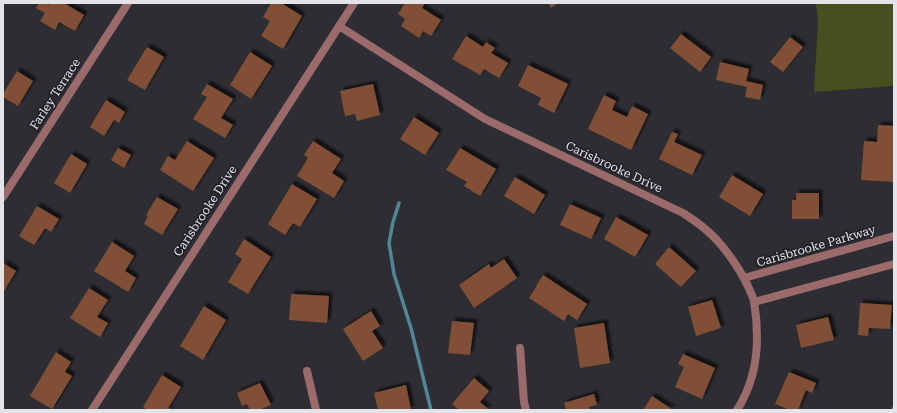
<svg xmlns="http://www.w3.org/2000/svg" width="897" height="413" font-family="'Roboto Serif',serif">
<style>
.green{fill:#494e1e}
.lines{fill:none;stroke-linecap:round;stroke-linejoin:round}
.stream{stroke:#508797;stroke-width:3.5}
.building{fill:#815034;filter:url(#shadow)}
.street{stroke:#9b6b6c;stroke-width:8}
.labels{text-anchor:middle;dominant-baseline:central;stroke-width:3.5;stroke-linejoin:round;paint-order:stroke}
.street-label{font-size:12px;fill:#e4e4e8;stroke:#232329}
</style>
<defs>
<filter id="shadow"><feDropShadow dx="3.5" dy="-3.5" stdDeviation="1" flood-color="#0009"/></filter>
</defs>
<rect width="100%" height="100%" fill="#2d2d33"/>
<polygon class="green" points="816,3 894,3 894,86 814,92 818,22"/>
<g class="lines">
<g class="stream">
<polyline points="399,203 393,222 389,243 394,274 411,328 431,410"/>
<polyline points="893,410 894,408"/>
</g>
</g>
<g class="building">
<polygon points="39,3 46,3 49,5 50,3 64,3 84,15 75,31 59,22 55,30 40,21 45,13 36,8"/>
<polygon points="271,3 281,3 302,16 283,49 261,36 270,21 263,17"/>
<polygon points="405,3 425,3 422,8 441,20 431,36 423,31 419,38 401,26 405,19 398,14"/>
<polygon points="548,3 558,3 551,8"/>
<polygon points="681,34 711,57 700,72 670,48"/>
<polygon points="466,36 483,47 486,42 495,48 491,53 508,63 499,78 484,69 480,75 452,59"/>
<polygon points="790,37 803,47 783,72 770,62"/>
<polygon points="147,47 164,57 145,90 127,80"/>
<polygon points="250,52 272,66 251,99 230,85"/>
<polygon points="720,62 749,69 746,81 763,85 760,100 745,97 747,87 716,80"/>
<polygon points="528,65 568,84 554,113 538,105 541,98 518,86"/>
<polygon points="17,71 33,81 18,106 3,97 3,94"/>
<polygon points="207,84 233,99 221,118 233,125 225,138 193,119 207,97 201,94"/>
<polygon points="373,84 380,115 357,121 355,114 345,116 340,91"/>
<polygon points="604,95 616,101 612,110 627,117 632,106 648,114 631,150 588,129"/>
<polygon points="106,100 125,112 119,123 114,120 104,136 90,127"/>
<polygon points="414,117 439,133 425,155 400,139"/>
<polygon points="878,125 894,126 894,182 861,180 864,141 877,142"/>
<polygon points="672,132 678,134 674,142 702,155 692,175 659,159"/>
<polygon points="187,141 214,158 193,191 160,170 168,156 175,160"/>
<polygon points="313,141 341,159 332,173 344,181 334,198 297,176 308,158 304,155"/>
<polygon points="118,148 131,155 124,168 111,160"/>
<polygon points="460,148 496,169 480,196 464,186 467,182 446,170"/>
<polygon points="71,154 87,164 70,193 54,183"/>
<polygon points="732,175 763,194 750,216 719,197"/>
<polygon points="515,177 545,195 534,214 504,196"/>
<polygon points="292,184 317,199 300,227 293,223 285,235 268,224"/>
<polygon points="796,193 819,193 819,219 792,219 792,200 796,200"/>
<polygon points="157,197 178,209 162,235 144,224 148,216 146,215"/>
<polygon points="570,204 601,218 591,239 560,225"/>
<polygon points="37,206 59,219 51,232 45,228 34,245 19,236"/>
<polygon points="616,217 648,235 635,257 604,239"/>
<polygon points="244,239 271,257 248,294 228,282 242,259 235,254"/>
<polygon points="112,242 134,256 125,271 136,278 128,292 94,271"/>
<polygon points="669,247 696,271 681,287 655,264"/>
<polygon points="504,259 517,278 474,308 459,285 489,264 491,268"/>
<polygon points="3,263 16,271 3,293"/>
<polygon points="543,275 587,304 577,320 568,314 564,321 529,298"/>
<polygon points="89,288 108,300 97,317 108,323 100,337 70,318"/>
<polygon points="291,294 329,296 327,323 289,320"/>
<polygon points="712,300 721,328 696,336 688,307"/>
<polygon points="860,303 892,305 890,329 869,328 868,336 858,335"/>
<polygon points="204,306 226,320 203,360 180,346"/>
<polygon points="371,311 380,326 372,331 383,348 363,361 343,329"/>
<polygon points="828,317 834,340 801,348 796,325"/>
<polygon points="452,321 474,323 470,355 448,353"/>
<polygon points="604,323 610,363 580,368 574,328"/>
<polygon points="56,352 71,362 65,372 72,376 52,409 30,396"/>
<polygon points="683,354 715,368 702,399 675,387 684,367 678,364"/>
<polygon points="789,372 816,383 812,393 806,390 798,410 790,410 775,404"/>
<polygon points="162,375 181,387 168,408 172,410 147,410 143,407"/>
<polygon points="474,378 489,391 480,402 489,410 459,410 452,404"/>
<polygon points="260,383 271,405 259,410 250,410 247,404 242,406 237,393"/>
<polygon points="406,385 411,410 378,410 374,393"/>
<polygon points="594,394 597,405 589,407 590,410 566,410 564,403"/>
<polygon points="652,396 673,410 643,410"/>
</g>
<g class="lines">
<g class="street">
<path d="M 339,26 L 485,119 L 683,213 C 710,230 724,245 741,273 C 746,282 751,291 754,301 C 756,313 757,325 757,338 C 757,363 751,388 737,410"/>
<polyline points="3,197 128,3"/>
<polyline points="744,278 894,236"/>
<polyline points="754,302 894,264"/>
<polyline points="520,348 524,402 526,410"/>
<polyline points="307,371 316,410"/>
<polyline points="92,410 354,3"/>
</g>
</g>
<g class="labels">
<g class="street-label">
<text transform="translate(55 94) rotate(-57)">Farley Terrace</text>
<text transform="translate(614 167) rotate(25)">Carisbrooke Drive</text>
<text transform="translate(205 211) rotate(-57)">Carisbrooke Drive</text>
<text transform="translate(816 246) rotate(-16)">Carisbrooke Parkway</text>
</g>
</g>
<rect width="897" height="413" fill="none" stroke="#e4e4e8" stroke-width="8"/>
</svg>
